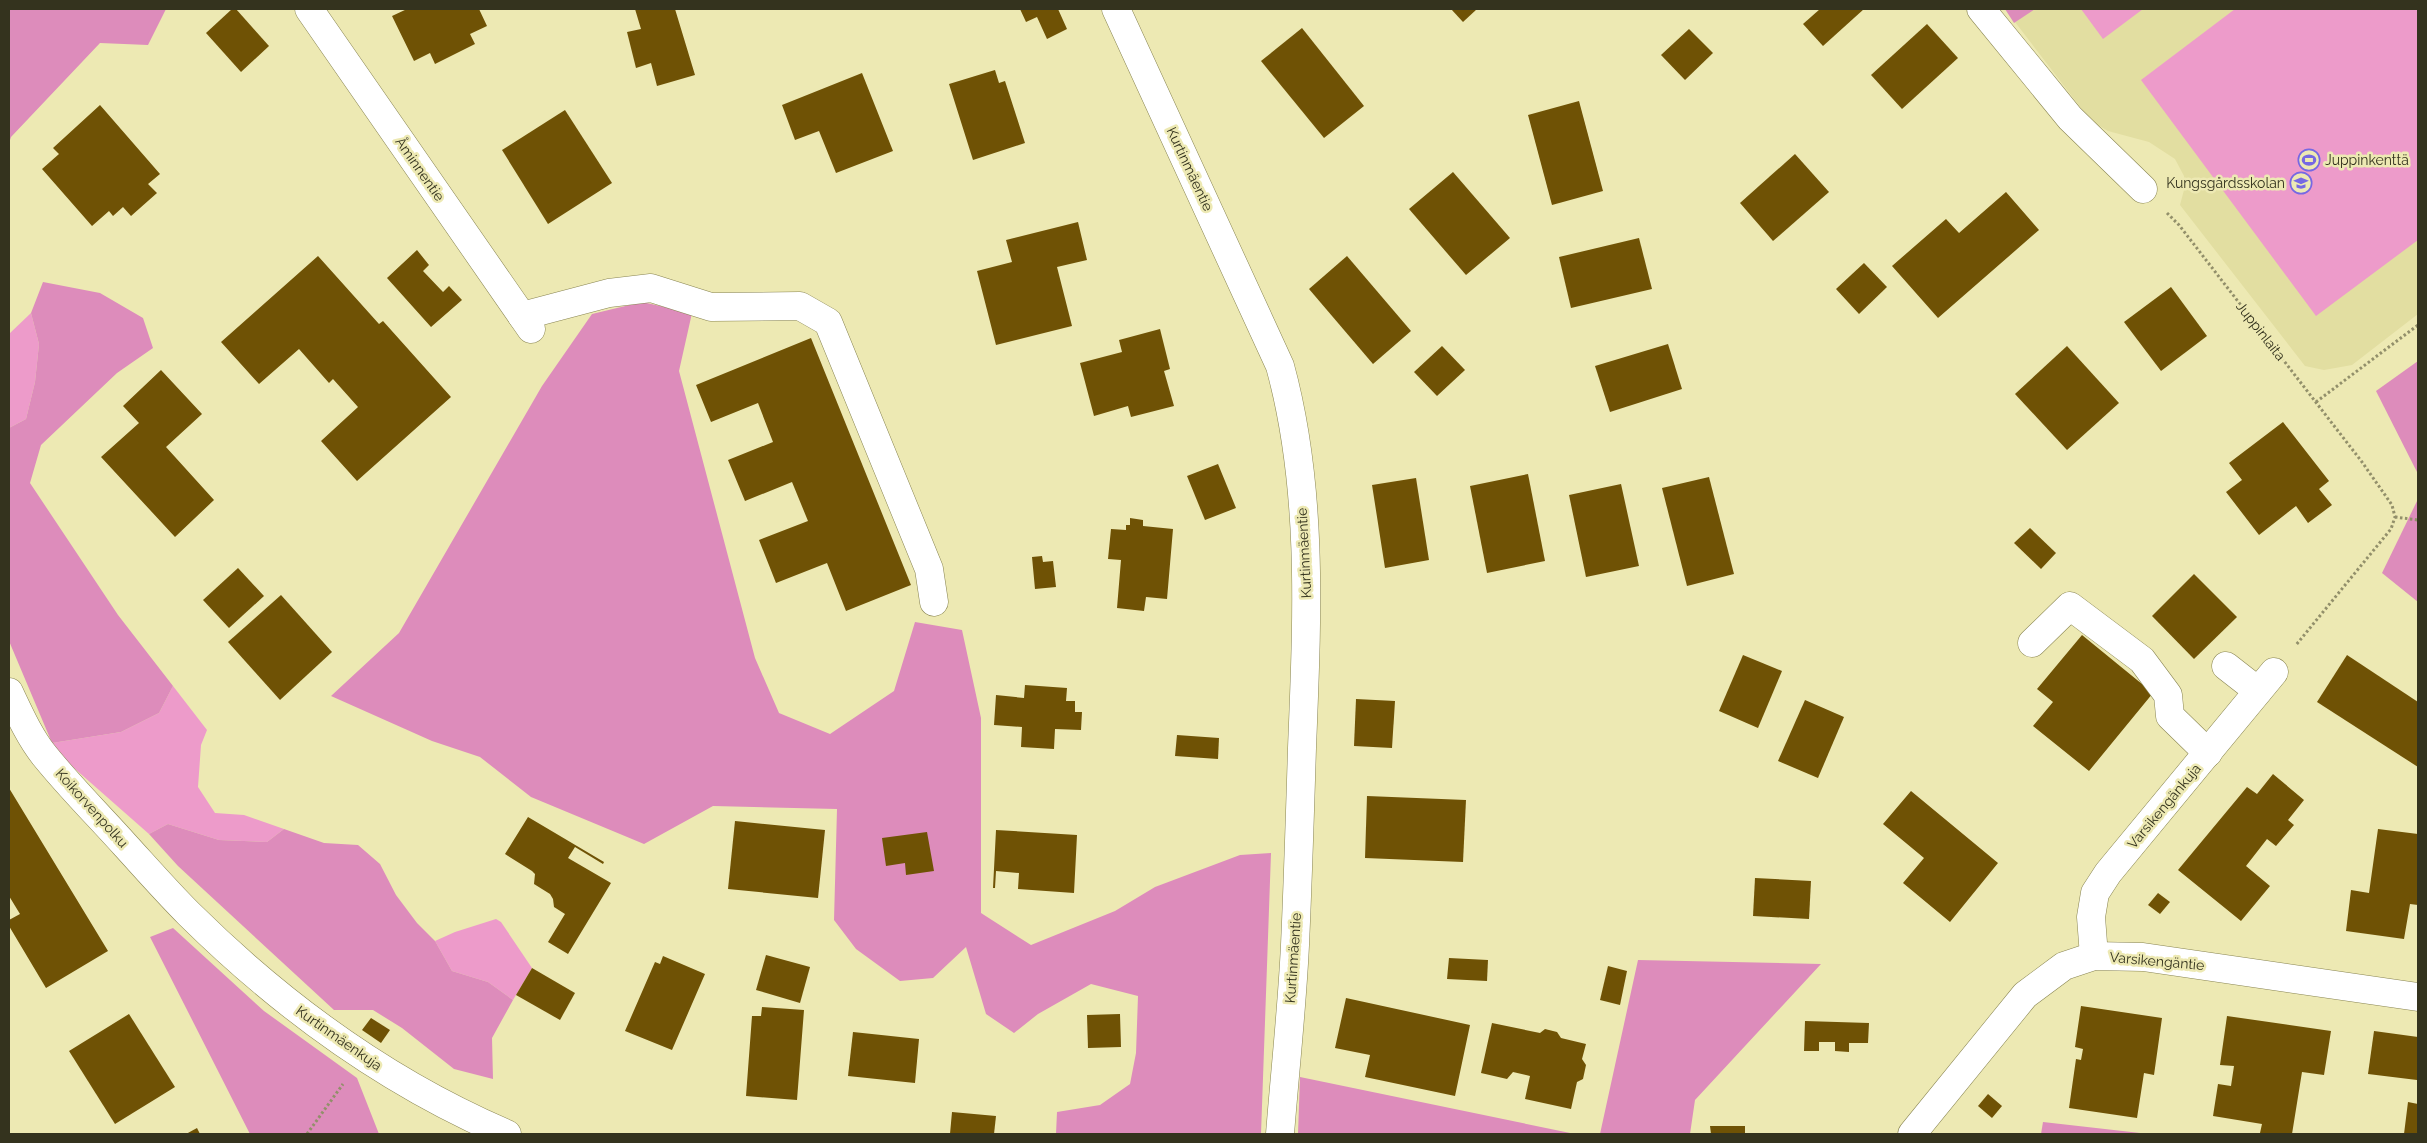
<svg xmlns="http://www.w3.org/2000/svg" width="2427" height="1143" font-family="Raleway,sans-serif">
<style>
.built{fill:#e2dea1}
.green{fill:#ed9bca}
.forest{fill:#dd8cbb}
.building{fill:#6f5205}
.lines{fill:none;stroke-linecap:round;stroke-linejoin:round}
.minor-casing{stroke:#898552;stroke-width:29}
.path{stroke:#928f6a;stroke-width:3;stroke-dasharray:2.5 2.5;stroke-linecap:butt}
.minor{stroke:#fff;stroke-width:28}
.labels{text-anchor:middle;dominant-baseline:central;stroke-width:5;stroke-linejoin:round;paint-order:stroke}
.poi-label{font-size:14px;fill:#34331e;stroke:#ede9b3;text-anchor:start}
.street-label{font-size:14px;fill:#34331e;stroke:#ede9b3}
</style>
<rect width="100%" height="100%" fill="#ede9b3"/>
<polygon class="built" points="2005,9 2418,9 2418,314 2352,365 2324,370 2305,366 2180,205 2184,190 2184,176 2175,159 2149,142 2108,131 2091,121"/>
<g class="green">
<polygon points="2081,9 2143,9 2103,39"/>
<polygon points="2235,9 2418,9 2418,240 2316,316 2141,80"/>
<polygon points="31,313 39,344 35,382 26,419 9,428 9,334"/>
<polygon points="173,686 207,730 201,745 198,787 215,813 244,815 284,829 267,842 219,840 168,824 149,834 66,761 52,743 121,732 159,713"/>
<polygon points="496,919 501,922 532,968 513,1000 488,982 452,971 435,941 455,932"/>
</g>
<g class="forest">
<polygon points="9,9 166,9 148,45 100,43 11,137 9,143"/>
<polygon points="2005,9 2035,9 2014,23"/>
<polygon points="43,282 100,293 143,318 153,348 117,373 41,445 30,483 118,615 173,686 159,713 121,732 52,743 9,641 9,428 26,419 35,382 39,344 31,313"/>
<polygon points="642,302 692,313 679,371 755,658 779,713 830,734 894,691 915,622 962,630 981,718 981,913 1031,945 1115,911 1155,887 1240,855 1271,853 1261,1134 1056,1134 1057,1112 1100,1105 1130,1084 1136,1053 1138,996 1091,984 1038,1014 1014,1033 986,1014 966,947 933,978 900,981 856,949 834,920 837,809 713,806 644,844 531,797 480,757 432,741 331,696 399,633 542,386 592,314"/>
<polygon points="2418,361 2418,474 2376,391"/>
<polygon points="2418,499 2418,602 2382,573"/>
<polygon points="168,824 219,840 267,842 284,829 324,843 358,845 380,864 396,895 417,923 435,941 452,971 488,982 513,1000 492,1038 493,1079 454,1069 402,1028 373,1010 334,1010 178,866 149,834"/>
<polygon points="173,928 264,1011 357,1078 379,1134 250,1134 150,937"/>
<polygon points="1638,960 1821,964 1695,1100 1690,1134 1600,1134"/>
<polygon points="1300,1077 1575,1134 1298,1134"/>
<polygon points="2043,1122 2149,1134 2041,1134"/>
</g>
<g class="building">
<polygon points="232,9 236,9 269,46 241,72 206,33"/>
<polygon points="407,9 479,9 487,26 470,34 475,44 435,64 430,53 414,61 392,16"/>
<polygon points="635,9 675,9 695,75 657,86 651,63 636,68 627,32 641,29"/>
<polygon points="1020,9 1058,9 1067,29 1047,39 1037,17 1026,22"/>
<polygon points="1451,9 1477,9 1463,22"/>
<polygon points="1820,9 1864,9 1823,46 1803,24"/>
<polygon points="1927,24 1958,58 1902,109 1871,75"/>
<polygon points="1302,28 1364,106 1324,138 1261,61"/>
<polygon points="1689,29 1713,53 1685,80 1661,55"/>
<polygon points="995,70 999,83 1005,81 1025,143 973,160 949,84"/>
<polygon points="862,73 893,151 836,173 819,131 795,140 782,105"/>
<polygon points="1579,101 1603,191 1552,205 1528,115"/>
<polygon points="100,105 160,174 148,184 157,193 131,216 123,207 113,216 109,211 92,226 42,169 59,154 53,148"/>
<polygon points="565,110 612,183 548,224 502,150"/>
<polygon points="1795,154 1829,192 1773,241 1740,203"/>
<polygon points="1453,172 1510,238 1466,275 1409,209"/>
<polygon points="2006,192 2039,230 1938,318 1892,266 1946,219 1959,233"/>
<polygon points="1078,222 1087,260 1057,267 1072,326 996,345 977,271 1012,262 1006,240"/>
<polygon points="1639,238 1652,289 1571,308 1559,257"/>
<polygon points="417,250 429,265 423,271 443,292 449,286 462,300 431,327 387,278"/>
<polygon points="318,256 379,324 383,321 451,397 357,481 321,441 358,407 333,379 329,383 299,349 259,384 221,342"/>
<polygon points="1347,256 1411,331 1373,364 1309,289"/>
<polygon points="1864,263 1887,287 1859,314 1836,289"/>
<polygon points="2171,287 2207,336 2161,371 2124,322"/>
<polygon points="1160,329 1170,369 1164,371 1174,406 1131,417 1128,406 1094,416 1080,363 1122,352 1119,340"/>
<polygon points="811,338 911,585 846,611 827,563 776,583 759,540 808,521 792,482 745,501 728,460 773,442 758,403 711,422 696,385"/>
<polygon points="1668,344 1682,389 1610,412 1595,366"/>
<polygon points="1442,346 1465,370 1437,396 1414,372"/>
<polygon points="2067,346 2119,403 2067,450 2015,394"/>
<polygon points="161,370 202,414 166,447 214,500 175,537 101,457 139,423 123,406"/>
<polygon points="2283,422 2329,481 2319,489 2332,505 2308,523 2296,506 2259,535 2226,492 2242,480 2229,463"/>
<polygon points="1218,464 1236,508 1205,520 1187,476"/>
<polygon points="1528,474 1545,561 1487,573 1470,486"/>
<polygon points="1709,477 1734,574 1687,586 1662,488"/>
<polygon points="1416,478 1429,560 1385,568 1372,485"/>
<polygon points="1621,484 1639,566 1586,577 1569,495"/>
<polygon points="1130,518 1143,520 1143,526 1173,529 1167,599 1146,597 1144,611 1117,608 1121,560 1108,559 1111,529 1126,530 1126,525 1130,525"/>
<polygon points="2030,528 2056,553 2041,569 2014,543"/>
<polygon points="1042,556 1043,562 1053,561 1056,587 1035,589 1032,557"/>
<polygon points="238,568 264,596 229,628 203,600"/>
<polygon points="2194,574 2237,617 2194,659 2152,616"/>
<polygon points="281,595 332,652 280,700 228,642"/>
<polygon points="2082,635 2153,693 2089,771 2033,726 2053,702 2037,689"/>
<polygon points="1743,655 1782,671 1758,728 1719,711"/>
<polygon points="2347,655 2418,702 2418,767 2317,702"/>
<polygon points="1025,685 1067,688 1066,701 1075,701 1075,712 1082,712 1081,730 1055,729 1054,749 1021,747 1022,727 994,725 996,695 1024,698"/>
<polygon points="1356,699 1395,701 1392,748 1354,746"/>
<polygon points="1805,700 1844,717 1818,778 1778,761"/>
<polygon points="1177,735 1219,738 1218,759 1175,756"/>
<polygon points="2273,774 2304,800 2288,820 2294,825 2276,846 2267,839 2246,866 2270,886 2241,921 2178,870 2247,787 2257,794"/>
<polygon points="9,788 108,951 46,988 9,926 9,920 20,914 9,896"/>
<polygon points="1911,791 1998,863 1950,922 1903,883 1924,858 1883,824"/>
<polygon points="1367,796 1466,800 1463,862 1365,858"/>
<polygon points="528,817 604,862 603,864 575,847 568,858 611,883 568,954 548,942 565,914 554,907 553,899 550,894 534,884 535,874 532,871 505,854"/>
<polygon points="735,821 825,830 818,898 728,889"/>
<polygon points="2378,829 2418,834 2418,905 2410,904 2404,939 2346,931 2351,890 2369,893"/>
<polygon points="996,830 1077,835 1074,893 1018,889 1019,873 996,871 995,888 993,888"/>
<polygon points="927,832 934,871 906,875 905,863 886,866 882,838"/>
<polygon points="1755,878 1811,881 1809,919 1753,916"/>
<polygon points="2158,893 2170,902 2160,914 2148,905"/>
<polygon points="766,955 810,967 800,1003 756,990"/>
<polygon points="663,956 705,974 672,1050 625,1031 655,962 660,964"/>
<polygon points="1449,958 1488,960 1487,981 1447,979"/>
<polygon points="1608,966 1627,971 1620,1005 1600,1000"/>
<polygon points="532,968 575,993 560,1020 516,995"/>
<polygon points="1346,998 1470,1025 1455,1096 1365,1077 1370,1055 1335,1048"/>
<polygon points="2081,1006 2162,1018 2154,1075 2144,1073 2137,1118 2069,1108 2076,1059 2081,1060 2083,1049 2075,1047"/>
<polygon points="762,1007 804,1010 797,1100 746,1096 752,1016 761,1016"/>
<polygon points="129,1014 175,1087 115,1124 69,1051"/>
<polygon points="1120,1014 1121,1047 1088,1048 1087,1015"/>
<polygon points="2227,1016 2331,1031 2324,1075 2302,1072 2292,1134 2260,1133 2262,1124 2213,1116 2218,1084 2231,1086 2234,1066 2220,1065"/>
<polygon points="371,1018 390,1030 381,1043 362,1030"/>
<polygon points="1805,1021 1869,1023 1868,1043 1849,1043 1849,1052 1835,1051 1835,1042 1819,1042 1819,1051 1804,1051"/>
<polygon points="1492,1023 1540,1033 1545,1029 1557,1032 1561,1038 1586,1044 1582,1059 1586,1065 1583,1079 1577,1082 1571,1109 1525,1099 1530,1076 1513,1072 1507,1079 1481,1073"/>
<polygon points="2374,1031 2418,1037 2417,1080 2368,1074"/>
<polygon points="853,1032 919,1039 915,1083 848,1076"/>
<polygon points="1988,1094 2002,1106 1992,1118 1978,1106"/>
<polygon points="2408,1102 2418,1104 2418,1134 2404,1134"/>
<polygon points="952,1112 996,1116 994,1134 950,1134"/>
<polygon points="1710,1126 1745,1126 1745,1134 1711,1134"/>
<polygon points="197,1128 200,1134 186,1134"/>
</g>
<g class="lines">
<g class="minor-casing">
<g id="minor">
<polyline points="309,9 531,329"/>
<path d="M 1116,9 L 1280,366 C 1314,490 1307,621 1302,748 C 1300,813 1298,879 1295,945 C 1292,1008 1285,1071 1280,1134"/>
<polyline points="1981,9 2070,118 2143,189"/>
<polyline points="522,316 609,293 651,288 711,307 800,306 828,322 929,569 934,602"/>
<polyline points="2032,643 2070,606 2142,660 2168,695 2170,716 2208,753"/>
<polyline points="2226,666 2258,691"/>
<path d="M 9,692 C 19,713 29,736 44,755 C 69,786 98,815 125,845 C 146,868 167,892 189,914 C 281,1005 388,1083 507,1134"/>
<polyline points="2094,956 2091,917 2095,893 2108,873 2274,672"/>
<polyline points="1912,1134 2025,995 2064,966 2094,956 2143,957 2418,997"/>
</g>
</g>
<g class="path">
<polyline points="2167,213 2179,225 2362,462 2392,505 2395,517 2391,529 2296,645"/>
<polyline points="2316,402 2418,325"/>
<polyline points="2395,517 2418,520"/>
<polyline points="307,1134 343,1084"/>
</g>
<use href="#minor" class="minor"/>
</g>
<defs>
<g id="stadium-ring" transform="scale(1.125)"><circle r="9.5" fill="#ede9b3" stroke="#7668e3" stroke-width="1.5"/><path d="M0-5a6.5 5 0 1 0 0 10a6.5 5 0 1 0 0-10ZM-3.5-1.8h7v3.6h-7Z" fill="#7668e3"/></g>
<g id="school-ring" transform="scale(1.125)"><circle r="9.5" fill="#ede9b3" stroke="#7668e3" stroke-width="1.5"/><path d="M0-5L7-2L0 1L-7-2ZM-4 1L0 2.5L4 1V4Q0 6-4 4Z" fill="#7668e3"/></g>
</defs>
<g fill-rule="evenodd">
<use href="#stadium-ring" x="2309" y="160"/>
<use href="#school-ring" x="2301" y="183"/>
</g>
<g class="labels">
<g class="poi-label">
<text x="2325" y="160">Juppinkenttä</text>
<text x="2285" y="183" text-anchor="end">Kungsgårdsskolan</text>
</g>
<g class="street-label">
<text transform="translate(420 169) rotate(55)">Åminnentie</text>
<text transform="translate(1190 169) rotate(65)">Kurtinmäentie</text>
<text transform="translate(2261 331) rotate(52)">Juppinlaita</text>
<text transform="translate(1304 553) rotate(-93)">Kurtinmäentie</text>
<text transform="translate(2164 806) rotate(-50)">Varsikengänkuja</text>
<text transform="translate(92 808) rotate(48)">Koikorvenpolku</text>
<text transform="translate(1293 958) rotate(-86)">Kurtinmäentie</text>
<text transform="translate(2157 961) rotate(5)">Varsikengäntie</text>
<text transform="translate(339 1038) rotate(35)">Kurtinmäenkuja</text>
</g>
</g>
<rect width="2427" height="1143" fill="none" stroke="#34331e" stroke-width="20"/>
</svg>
